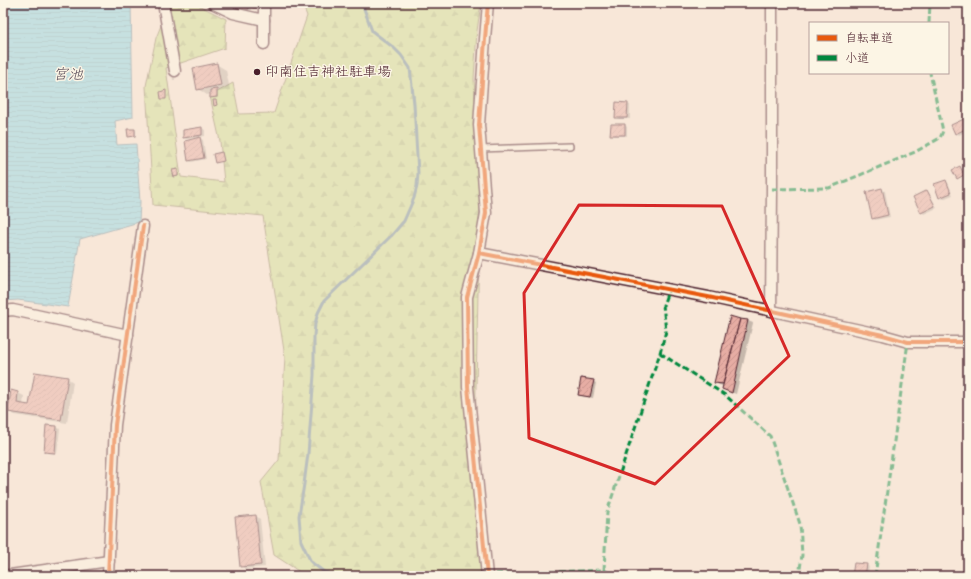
<svg xmlns="http://www.w3.org/2000/svg" width="971" height="579" font-family="Mynerve,'Klee One',sans-serif">
<style>
.forest{fill:url(#forest-firs);stroke:#8c8060}
.water{fill:url(#water-rules);stroke:#708e9d}
.shadow{fill:#0003}
.lines{fill:none;stroke-linecap:round;stroke-linejoin:round}
.stream{stroke:#708e9d;stroke-width:3}
.building{fill:url(#building-hatch);stroke:#4a1f2b}
.lane-casing{stroke:#4a1f2b;stroke-width:8}
.street-casing{stroke:#4a1f2b;stroke-width:13}
.lane{stroke:#fcf5e5;stroke-width:5}
.street{stroke:#fcf5e5;stroke-width:10}
.quiet{stroke:#00873e;stroke-width:3;stroke-dasharray:6 3;stroke-linecap:butt}
.cycleway-casing{stroke:#fcf5e5;stroke-width:6}
.cycleway{stroke:#e8590c;stroke-width:4}
.marked{fill:none;stroke:#d62828;stroke-width:3;stroke-linejoin:round}
.poi-dot{fill:#4a1f2b;stroke:#fcf5e5;stroke-width:1.5}
.labels{text-anchor:middle;dominant-baseline:central;stroke-width:3;stroke-linejoin:round;paint-order:stroke}
.poi-label{font-size:14px;fill:#4a1f2b;stroke:#fcf5e5;text-anchor:start}
.water-label{font-size:15px;font-style:italic;fill:#5a4d5a;stroke:#fcf5e5}
</style>
<defs>
<pattern id="forest-firs" width="22" height="20" patternUnits="userSpaceOnUse"><rect width="22" height="20" fill="#cfe195"/><path d="M5 1l3.5 6h-7zM16 11l3.5 6h-7z" fill="#b3c181"/></pattern>
<pattern id="water-rules" width="6" height="5" patternUnits="userSpaceOnUse"><rect width="6" height="5" fill="#8ad8e9"/><path d="M0 2.5h6" fill="none" stroke="#79b9c8"/></pattern>
<pattern id="building-hatch" width="6" height="6" patternUnits="userSpaceOnUse"><rect width="6" height="6" fill="#e7ada4"/><path d="M-1 1l2-2M0 6l6-6M5 7l2-2" fill="none" stroke="#c8948d"/></pattern>
</defs>
<rect width="100%" height="100%" fill="#f8e7d8"/>
<filter id="ink" filterUnits="userSpaceOnUse"><feTurbulence type="fractalNoise" baseFrequency=".025" numOctaves="2"/><feDisplacementMap in="SourceGraphic" scale="8" xChannelSelector="R" yChannelSelector="G"/><feConvolveMatrix kernelMatrix="1 2 1 2 8 2 1 2 1" color-interpolation-filters="sRGB"/></filter>
<g filter="url(#ink)">
<polygon class="forest" points="170,3 194,3 226,19 225,48 166,68 181,177 224,182 220,141 210,96 233,83 239,114 274,113 307,16 302,3 481,3 477,31 474,79 480,199 474,482 487,576 306,576 274,555 261,482 279,460 285,357 263,216 153,205 146,86 156,38"/>
<polygon class="water" points="3,3 131,3 133,117 115,121 117,145 136,144 140,202 139,222 80,239 68,307 18,300 3,301"/>
<g class="shadow">
<polygon points="237,3 251,3 252,10 240,11"/>
<polygon points="216,64 226,70 230,90 218,92 218,98 211,98 211,94 207,95 198,89"/>
<polygon points="172,72 174,73 175,80 173,80"/>
<polygon points="627,104 630,105 630,119 619,119 616,117"/>
<polygon points="964,120 966,122 968,126 968,131 959,135 956,133"/>
<polygon points="625,125 627,127 627,136 614,136 611,134"/>
<polygon points="202,128 205,130 205,136 186,139 184,137"/>
<polygon points="135,130 136,131 136,137 129,136"/>
<polygon points="200,138 203,140 206,159 191,162 188,160"/>
<polygon points="178,170 179,171 179,176 176,177 175,177"/>
<polygon points="946,181 948,183 953,195 943,199 940,197"/>
<polygon points="882,190 885,191 890,217 875,220 873,218"/>
<polygon points="926,191 929,193 937,208 924,214 922,212"/>
<polygon points="740,320 748,321 753,323 736,394 728,391 723,389 724,386 719,385 715,382"/>
<polygon points="67,378 73,382 67,423 15,415 9,412 12,392 18,393 24,396 23,405 30,406"/>
<polygon points="593,381 596,383 593,398 582,396 579,394"/>
<polygon points="57,427 60,429 57,454 48,453 45,451"/>
<polygon points="256,516 260,519 265,567 245,569 241,566"/>
<polygon points="867,565 869,567 868,576 853,576"/>
</g>
<g class="lines">
<polyline class="stream" points="341,576 324,572 311,562 301,541 299,516 304,484 308,454 314,375 314,336 315,324 318,313 324,301 392,235 404,221 414,198 417,186 418,173 414,104 410,68 401,55 394,48 372,31 362,3"/>
</g>
<g class="building">
<polygon points="236,3 248,3 249,9 237,10"/>
<rect x="253" y="3" width="8" height="5"/>
<polygon points="217,63 221,85 197,90 193,68"/>
<polygon points="217,89 217,97 210,98 210,90"/>
<polygon points="166,90 166,99 161,99 160,92"/>
<polygon points="213,100 216,100 217,105 214,106"/>
<polygon points="616,102 628,103 627,118 615,118"/>
<polygon points="964,119 968,128 955,134 951,125"/>
<polygon points="611,124 625,124 625,135 610,135"/>
<polygon points="202,127 202,135 183,138 183,130"/>
<polygon points="127,129 135,129 135,136 128,137"/>
<polygon points="200,137 204,158 188,161 185,141"/>
<polygon points="222,152 224,161 215,163 213,154"/>
<polygon points="968,161 968,170 965,162"/>
<polygon points="960,166 964,175 957,179 952,170"/>
<polygon points="178,169 178,176 174,177 172,170"/>
<polygon points="946,180 951,193 939,198 934,184"/>
<polygon points="882,188 888,215 872,219 866,192"/>
<polygon points="927,190 935,206 921,213 913,197"/>
<polygon points="730,316 740,319 723,384 714,383"/>
<polygon points="740,319 748,320 732,393 722,389"/>
<polygon points="35,372 68,377 61,420 8,412 11,390 18,392 17,403 29,405"/>
<polygon points="581,378 594,380 590,397 578,395"/>
<polygon points="46,425 57,426 55,453 44,452"/>
<polygon points="256,515 261,565 240,567 235,517"/>
<polygon points="854,563 867,564 865,576 852,576"/>
</g>
<g class="lines">
<g class="lane-casing">
<polyline id="lane" points="481,149 570,146"/>
</g>
<g class="street-casing">
<g id="street">
<polyline points="163,3 175,71"/>
<polyline points="212,3 233,13 264,20"/>
<polyline points="264,44 264,3"/>
<polyline points="479,253 708,297 883,335 908,342 968,342"/>
<polyline points="3,311 13,310 128,335"/>
<polyline points="771,311 772,189 772,3"/>
<polyline points="3,576 109,561"/>
<polyline points="108,576 115,425 143,226"/>
<polyline points="487,576 468,387 467,297 479,253 486,213 479,125 485,39 488,3"/>
</g>
</g>
<use href="#lane" class="lane"/>
<use href="#street" class="street"/>
<g class="quiet">
<polyline points="929,23 930,3"/>
<polyline points="772,189 829,188 915,152 940,138 943,131 930,73"/>
<polyline points="660,353 725,395 770,436 800,524 802,555 799,576"/>
<polyline points="604,570 607,512 660,353 666,331 663,305 669,289"/>
<polyline points="496,574 604,570 615,576"/>
<polyline points="875,576 908,342"/>
</g>
<g class="cycleway-casing">
<g id="cycleway">
<polyline points="479,253 708,297 883,335 908,342 968,342"/>
<polyline points="108,576 115,425 143,226"/>
<polyline points="487,576 468,387 467,297 479,253 486,213 479,125 485,39 488,3"/>
</g>
</g>
<use href="#cycleway" class="cycleway"/>
</g>
</g>
<path d="M0 0H971V579H0ZM 579,205 L 722,206 L 789,356 L 655,484 L 529,438 L 524,293 Z" fill="#f8e7d8" fill-opacity=".55" fill-rule="evenodd"/>
<path class="marked" d="M 579,205 L 722,206 L 789,356 L 655,484 L 529,438 L 524,293 Z"/>
<circle class="poi-dot" cx="257" cy="72" r="4"/>
<g class="labels">
<g class="poi-label">
<text x="265" y="72">印南住吉神社駐車場</text>
</g>
<g class="water-label">
<text x="68" y="75">宮池</text>
</g>
</g>
<rect width="971" height="579" fill="none" stroke="#fcf5e5" stroke-width="16"/>
<rect x="8" y="8" width="955" height="563" fill="none" stroke="#4a1f2b" stroke-width="1.5" filter="url(#ink)"/>
<rect x="809" y="22" width="140" height="52" fill="#fcf5e5" stroke="#b59f9b"/>
<rect x="817" y="35" width="20" height="6" fill="#e8590c" stroke="#b59f9b"/>
<text x="845" y="42" font-size="12" fill="#4a1f2b">自転車道</text>
<rect x="817" y="55" width="20" height="6" fill="#00873e" stroke="#b59f9b"/>
<text x="845" y="62" font-size="12" fill="#4a1f2b">小道</text>
</svg>
